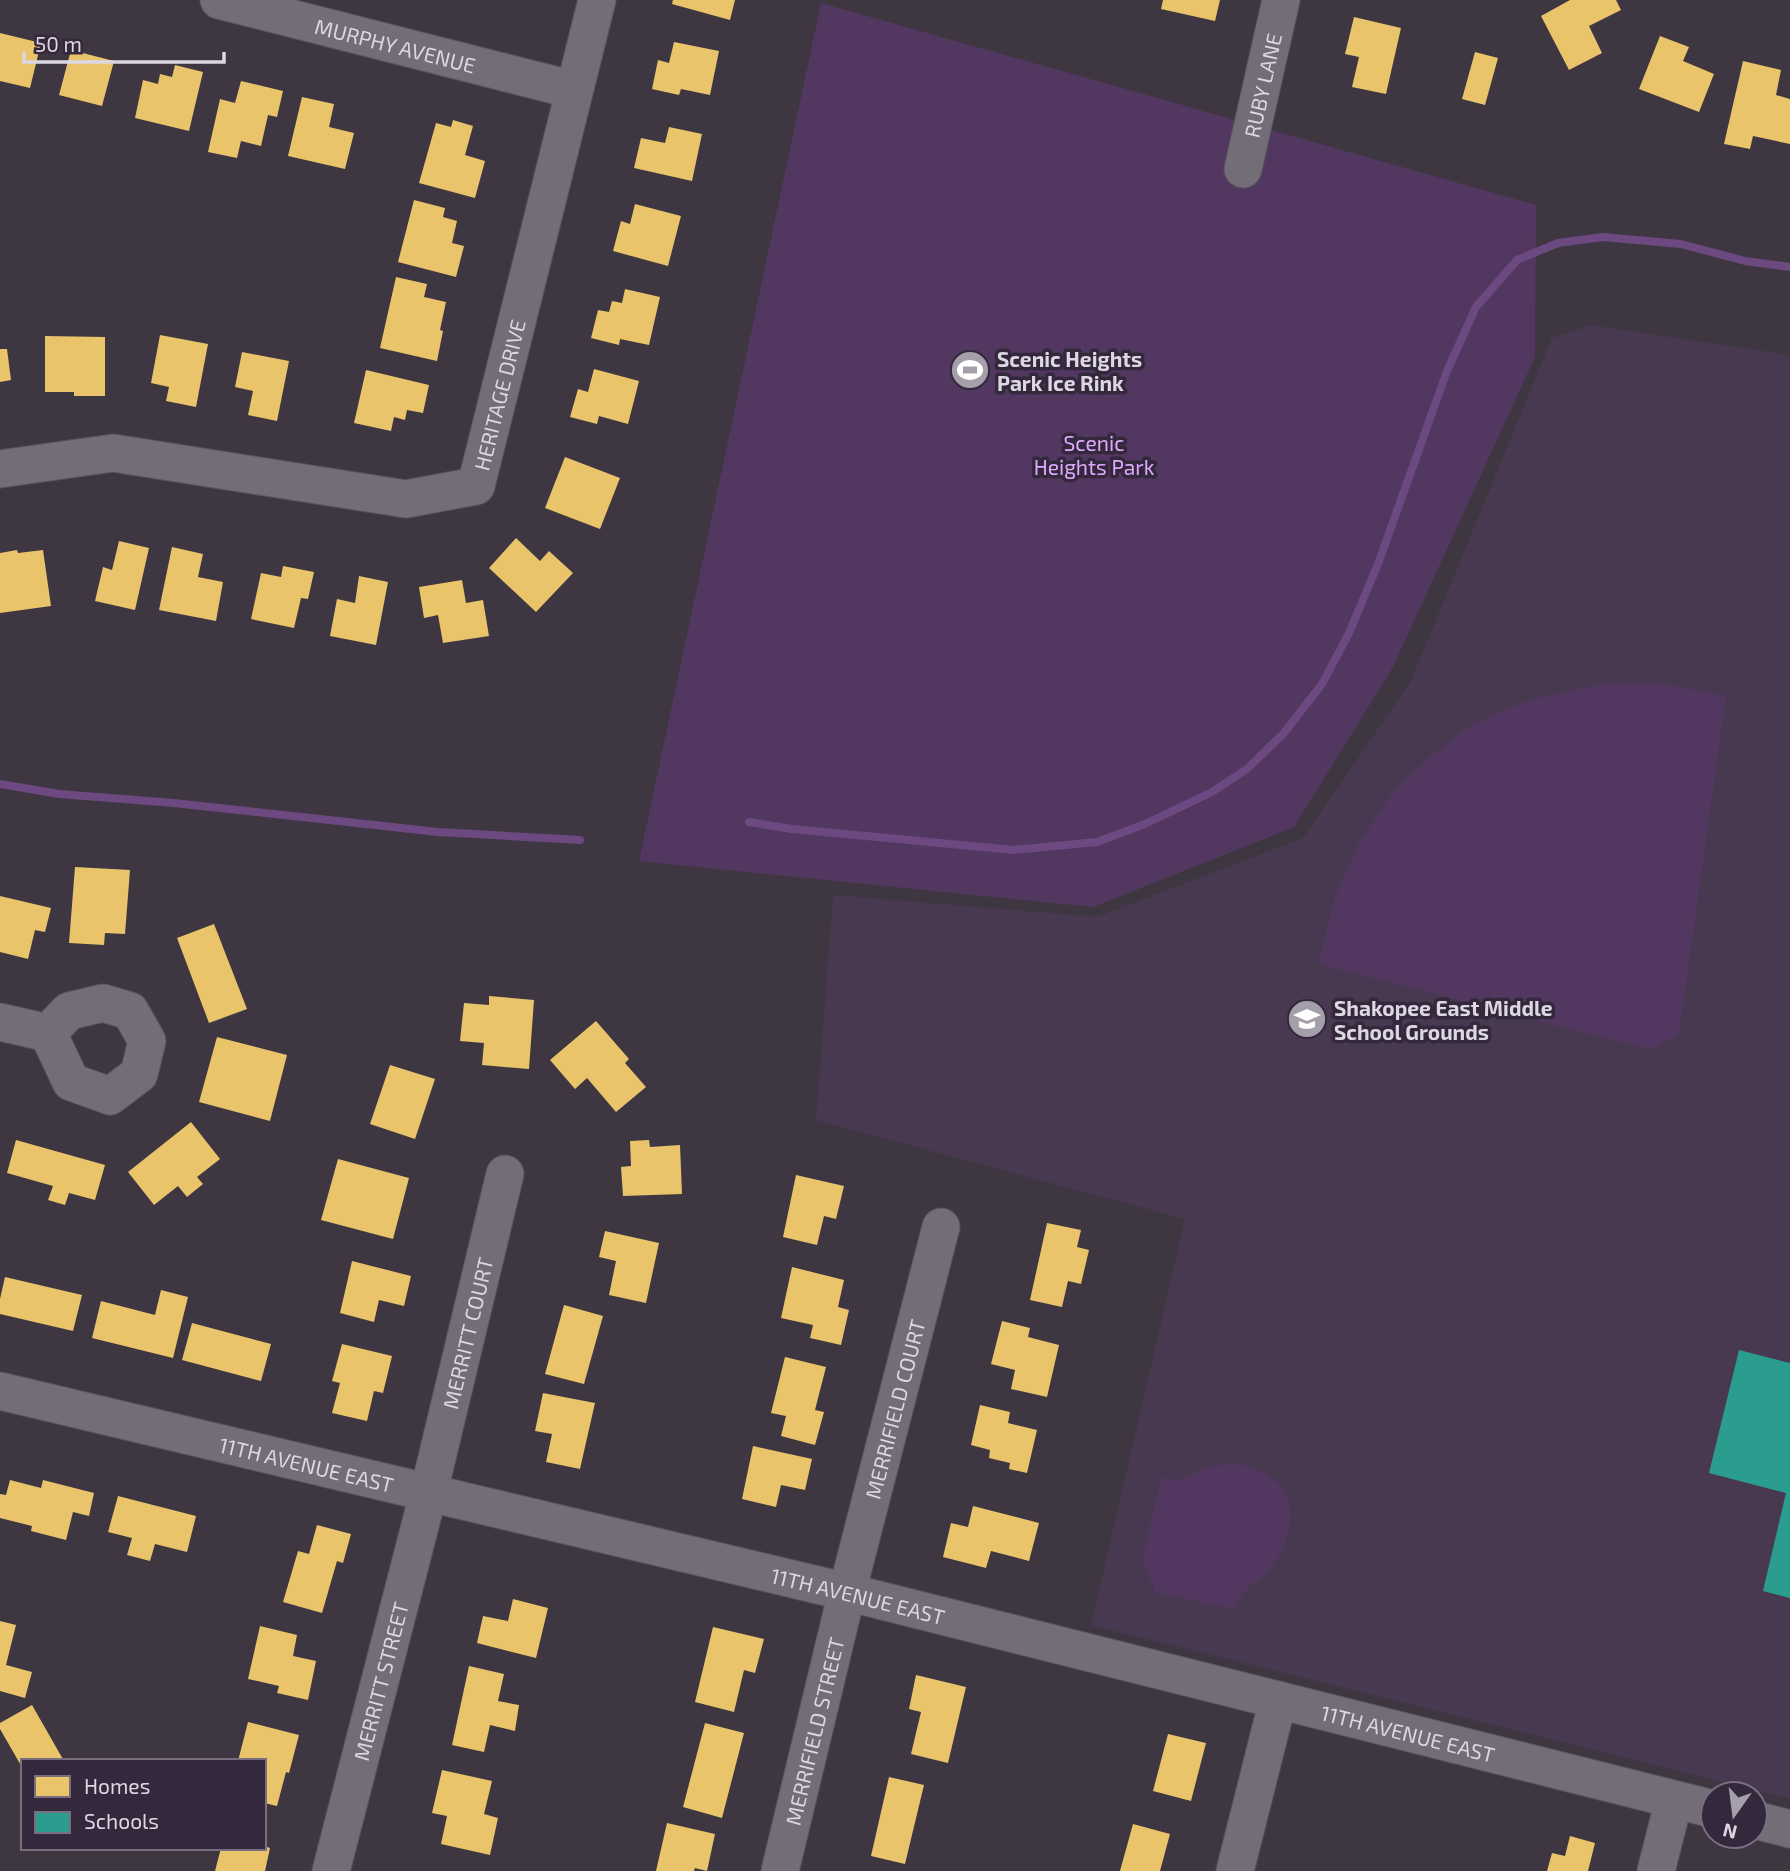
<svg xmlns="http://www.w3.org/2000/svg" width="1790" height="1871" font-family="'Exo 2',sans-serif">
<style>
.built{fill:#483951}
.green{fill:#523861}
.homes{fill:#e9c46a}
.schools{fill:#2a9d8f}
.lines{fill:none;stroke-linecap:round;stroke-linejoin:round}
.stream{stroke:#6c4980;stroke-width:8}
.minor-casing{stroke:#5a535d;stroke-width:39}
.minor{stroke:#726d76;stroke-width:37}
.labels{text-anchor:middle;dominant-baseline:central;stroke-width:7;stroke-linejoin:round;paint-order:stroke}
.street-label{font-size:21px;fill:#ddd6e3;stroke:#34283c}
.poi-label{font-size:21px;font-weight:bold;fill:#ddd6e3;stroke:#34283c;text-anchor:start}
.park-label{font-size:21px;fill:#dea9fe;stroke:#34283c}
</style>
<rect width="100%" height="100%" fill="#3e3742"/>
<polygon class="built" points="1591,325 1790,355 1790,1799 1091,1625 1185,1219 816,1120 833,895 1097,917 1303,838 1411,681 1552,338"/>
<g class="green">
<polygon points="821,3 1536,205 1535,357 1393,667 1294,827 1093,907 639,861"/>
<polygon points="1662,684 1726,696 1679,1034 1652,1050 1319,964 1334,900 1357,846 1393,792 1430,757 1474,723 1533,699 1597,685"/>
<path d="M 1235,1464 C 1295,1473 1304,1518 1273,1565 C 1260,1584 1242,1584 1235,1609 L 1156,1593 L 1142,1560 L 1162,1478 L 1180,1480 L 1212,1466 Z"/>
</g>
<g class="homes">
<polygon points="673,0 735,0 730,20 672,4"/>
<polygon points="1163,0 1220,0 1215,21 1161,9"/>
<polygon points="1570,0 1616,0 1621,10 1589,26 1602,53 1569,70 1541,16"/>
<polygon points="1354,17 1401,28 1386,94 1352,87 1359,57 1345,54"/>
<polygon points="0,33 41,43 30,88 0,81"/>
<polygon points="1660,36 1689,47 1683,61 1714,74 1699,112 1639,89"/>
<polygon points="674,42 719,51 710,95 681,89 679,95 652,89 658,60 669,63"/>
<polygon points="71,50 114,61 102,106 59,95"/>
<polygon points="1475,52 1498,58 1485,105 1462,99"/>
<polygon points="1743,61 1781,70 1776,95 1790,99 1790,144 1753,136 1750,149 1724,144"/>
<polygon points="175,65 203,72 189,131 135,118 143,80 158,84 160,74 172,77"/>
<polygon points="241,81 283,91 277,117 268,115 261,146 241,141 237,158 208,152 220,99 235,103"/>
<polygon points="302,97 334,104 329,127 354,133 345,169 288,156"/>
<polygon points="453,120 473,126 465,155 485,161 475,198 419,183 436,123 451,127"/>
<polygon points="669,127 702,134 692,181 634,168 641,138 665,143"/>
<polygon points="414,200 445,208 443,217 457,221 452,243 464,246 456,277 398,262"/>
<polygon points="635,204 681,216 668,266 613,251 621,221 630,224"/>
<polygon points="396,277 427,284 424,297 446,302 440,330 443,331 437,361 380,348"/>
<polygon points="625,289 660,297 649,345 620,339 619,345 591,338 598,310 609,312 612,301 622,303"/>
<polygon points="160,335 208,344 196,407 166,401 169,387 151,383"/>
<polygon points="45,336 105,337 105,396 74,396 74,392 45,392"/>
<polygon points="0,349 7,349 11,380 0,382"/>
<polygon points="242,352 289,361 277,421 248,415 253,391 235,387"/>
<polygon points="594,369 639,381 628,424 599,416 597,424 570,417 578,389 588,392"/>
<polygon points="366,370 429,385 423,413 407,410 405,420 394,417 391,431 354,423"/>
<polygon points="565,457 620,478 600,529 545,508"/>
<polygon points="516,538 540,561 549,551 573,573 536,612 489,568"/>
<polygon points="119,541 149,548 135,610 95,601 103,567 112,570"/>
<polygon points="172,547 203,554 198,577 223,582 216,621 159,610"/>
<polygon points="17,550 18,553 43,550 51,606 0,613 0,553"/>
<polygon points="283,566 314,572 308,599 301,598 294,628 251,619 261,573 281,577"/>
<polygon points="359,576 388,582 376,645 330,636 337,599 355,603"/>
<polygon points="462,580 466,603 483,600 489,636 443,643 438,615 424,618 419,587"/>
<polygon points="75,867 130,870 125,934 105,933 104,945 69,943"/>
<polygon points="0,896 51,908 45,932 35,930 28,959 0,952"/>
<polygon points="214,924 247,1009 209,1023 177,938"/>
<polygon points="489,996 534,1000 529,1069 482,1065 484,1043 460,1041 464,1003 489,1005"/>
<polygon points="596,1021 629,1059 625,1063 646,1087 616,1112 587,1078 575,1089 550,1060"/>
<polygon points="217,1037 287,1055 270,1121 199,1102"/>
<polygon points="390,1065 435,1079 415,1139 370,1124"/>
<polygon points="191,1122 220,1159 197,1177 203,1184 187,1197 178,1186 154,1205 128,1172"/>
<polygon points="16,1140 105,1165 95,1200 69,1193 65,1205 48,1200 53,1186 7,1173"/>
<polygon points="649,1140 650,1147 680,1145 682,1194 623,1196 621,1167 631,1166 630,1141"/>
<polygon points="338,1159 409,1178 393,1239 321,1220"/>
<polygon points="796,1175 844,1186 836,1219 824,1216 817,1245 783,1237"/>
<polygon points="1047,1223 1081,1230 1077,1247 1089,1250 1081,1284 1068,1281 1062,1307 1030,1300"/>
<polygon points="605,1231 659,1243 646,1303 609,1295 616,1261 599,1257"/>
<polygon points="352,1261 411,1276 404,1306 379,1300 374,1322 340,1313"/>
<polygon points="792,1267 844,1280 838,1307 849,1310 841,1345 810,1338 813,1325 781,1318"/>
<polygon points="5,1277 82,1295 73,1331 0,1314 0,1299"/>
<polygon points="161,1290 188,1297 173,1358 92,1338 101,1301 155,1315"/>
<polygon points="564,1305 603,1316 584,1384 545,1374"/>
<polygon points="1002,1321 1030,1328 1028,1337 1059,1345 1047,1397 1011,1389 1015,1370 991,1364"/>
<polygon points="192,1323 271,1344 261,1381 182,1360"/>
<polygon points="342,1344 392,1356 383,1393 374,1391 367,1421 332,1413 340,1383 332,1381"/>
<polygon points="785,1357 826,1367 815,1410 824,1412 815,1445 781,1436 786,1416 771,1413"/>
<polygon points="543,1393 595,1403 580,1469 546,1462 552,1434 535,1431"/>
<polygon points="980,1405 1010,1412 1008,1423 1037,1430 1027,1473 1009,1469 1010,1463 989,1458 990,1450 971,1445"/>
<polygon points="753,1446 812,1459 805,1490 781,1485 776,1507 742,1499"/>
<polygon points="10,1480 41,1488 43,1480 94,1493 89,1516 73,1512 66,1540 31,1531 32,1526 0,1518 0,1494 6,1495"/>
<polygon points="118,1496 196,1516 187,1552 155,1544 150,1561 127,1555 132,1538 108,1532"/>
<polygon points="973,1506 1039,1523 1029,1561 991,1551 986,1568 943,1557 951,1523 968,1527"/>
<polygon points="317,1525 351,1534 343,1563 337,1561 322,1613 283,1602 298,1551 309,1554"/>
<polygon points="513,1599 548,1608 536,1658 477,1643 483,1616 508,1621"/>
<polygon points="0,1621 16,1625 6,1665 32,1672 25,1698 0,1691"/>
<polygon points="260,1626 297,1635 293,1656 316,1661 308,1700 277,1693 279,1686 248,1679"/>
<polygon points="713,1627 764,1639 755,1673 744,1670 734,1712 695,1702"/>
<polygon points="469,1666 504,1674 498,1701 519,1705 515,1731 490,1725 484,1752 452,1745"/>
<polygon points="916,1675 966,1687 948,1763 911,1754 921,1712 909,1709"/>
<polygon points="32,1705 64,1761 23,1761 23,1769 0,1729 0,1723"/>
<polygon points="248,1722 299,1735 289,1773 286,1772 277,1806 264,1803 264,1761 238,1761"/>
<polygon points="705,1723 744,1733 722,1818 683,1807"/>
<polygon points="1168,1734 1206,1743 1191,1801 1153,1791"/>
<polygon points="442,1770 492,1781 484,1814 498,1818 490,1855 441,1844 447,1816 432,1813"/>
<polygon points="889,1777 924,1785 905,1864 871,1856"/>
<polygon points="667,1823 715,1834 707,1871 695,1868 694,1871 656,1871"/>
<polygon points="1133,1824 1170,1834 1160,1871 1120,1871"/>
<polygon points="1570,1836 1595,1843 1588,1871 1547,1871 1552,1853 1565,1856"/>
<polygon points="264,1846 270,1848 265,1871 215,1871 221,1848 264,1848"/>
</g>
<polygon class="schools" points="1739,1350 1790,1363 1790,1598 1763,1591 1786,1493 1709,1473"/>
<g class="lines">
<g class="stream">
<polyline points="0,784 59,794 174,803 438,832 580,840"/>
<polyline points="749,822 792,829 1014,850 1097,842 1145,824 1212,792 1247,769 1284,733 1322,684 1349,633 1378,564 1447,371 1476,307 1517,260 1558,243 1603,237 1681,244 1745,261 1790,267"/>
</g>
<g class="minor-casing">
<g id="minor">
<path id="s1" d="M 219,0 L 574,90"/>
<path id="s2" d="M 1243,169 L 1281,0"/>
<path id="s3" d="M 0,469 L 113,453 L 406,499 L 476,486 L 597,0"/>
<polygon points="103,1003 130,1011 147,1041 139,1074 110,1096 71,1082 48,1033 69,1011"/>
<polyline points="0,1022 48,1033"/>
<path id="s4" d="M 0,1391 L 847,1592 L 1713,1809"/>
<polyline points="1755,1820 1790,1829"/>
<path id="s5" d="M 331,1871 L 429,1491 L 505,1174"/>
<path id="s6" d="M 780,1871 L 847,1592 L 941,1227"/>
<polyline points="1235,1871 1278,1700"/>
<polyline points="1656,1871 1674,1800"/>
</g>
</g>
<use href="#minor" class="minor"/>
</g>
<defs>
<g id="stadium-disc" transform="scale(2.0125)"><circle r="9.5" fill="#a59eab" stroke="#34283c"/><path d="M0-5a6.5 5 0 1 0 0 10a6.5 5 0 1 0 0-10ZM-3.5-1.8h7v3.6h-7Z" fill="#fff"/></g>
<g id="school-disc" transform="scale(2.0125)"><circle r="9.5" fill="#a59eab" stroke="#34283c"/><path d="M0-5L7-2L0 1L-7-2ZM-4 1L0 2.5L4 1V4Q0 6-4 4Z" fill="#fff"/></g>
</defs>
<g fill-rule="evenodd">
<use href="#stadium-disc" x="970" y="370"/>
<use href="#school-disc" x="1307" y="1019"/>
</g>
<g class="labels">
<g class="street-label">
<text stroke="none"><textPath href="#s1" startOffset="182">MURPHY AVENUE</textPath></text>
<text stroke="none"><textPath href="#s2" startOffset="86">RUBY LANE</textPath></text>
<text stroke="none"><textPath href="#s3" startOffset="576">HERITAGE DRIVE</textPath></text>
<text stroke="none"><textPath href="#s5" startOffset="555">MERRITT COURT</textPath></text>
<text stroke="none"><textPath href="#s6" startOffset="476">MERRIFIELD COURT</textPath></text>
<text stroke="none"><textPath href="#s4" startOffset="315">11TH AVENUE EAST</textPath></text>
<text stroke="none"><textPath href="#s4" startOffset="882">11TH AVENUE EAST</textPath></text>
<text stroke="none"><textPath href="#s5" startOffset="196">MERRITT STREET</textPath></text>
<text stroke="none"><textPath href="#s6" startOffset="144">MERRIFIELD STREET</textPath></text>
<text stroke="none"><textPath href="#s4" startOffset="1449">11TH AVENUE EAST</textPath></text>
</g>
<g class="poi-label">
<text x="997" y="358">Scenic Heights<tspan x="997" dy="24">Park Ice Rink</tspan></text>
<text x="1334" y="1007">Shakopee East Middle<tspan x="1334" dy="24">School Grounds</tspan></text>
</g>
<g class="park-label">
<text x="1094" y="442">Scenic<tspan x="1094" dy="24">Heights Park</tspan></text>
</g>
</g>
<rect x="21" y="1759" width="245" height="91" fill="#34283c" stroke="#786e7f" stroke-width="2"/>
<rect x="35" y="1776" width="35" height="21" fill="#e9c46a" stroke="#786e7f" stroke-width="2"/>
<text x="84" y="1794" font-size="21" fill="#ddd6e3">Homes</text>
<rect x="35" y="1812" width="35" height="21" fill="#2a9d8f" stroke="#786e7f" stroke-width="2"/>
<text x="84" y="1829" font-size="21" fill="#ddd6e3">Schools</text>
<g transform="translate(1734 1815) rotate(194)"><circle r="33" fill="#34283c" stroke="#786e7f" stroke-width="2"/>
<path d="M0-5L12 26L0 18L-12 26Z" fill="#a59eab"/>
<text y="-10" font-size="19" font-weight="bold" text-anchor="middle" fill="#ddd6e3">N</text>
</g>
<path d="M24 52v10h200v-10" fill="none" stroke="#ddd6e3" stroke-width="3.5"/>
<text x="35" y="52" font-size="21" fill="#ddd6e3" stroke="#34283c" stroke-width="5" paint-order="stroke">50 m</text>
</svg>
